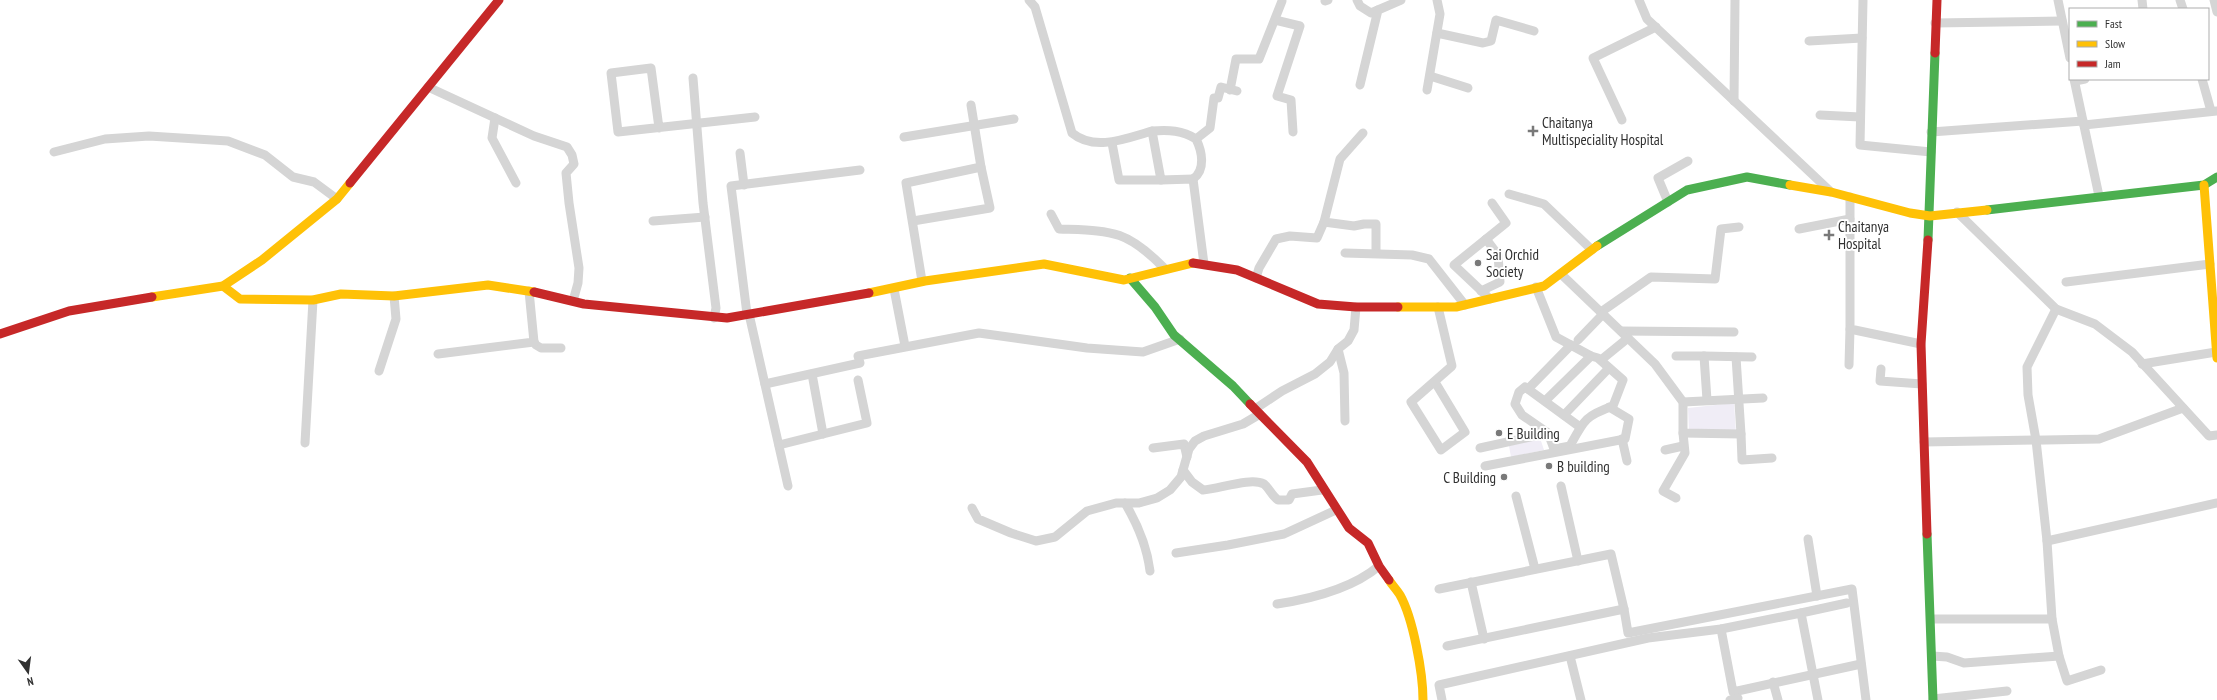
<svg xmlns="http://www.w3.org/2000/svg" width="2217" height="700" font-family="'PT Sans Narrow',sans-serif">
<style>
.green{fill:#f0edf6}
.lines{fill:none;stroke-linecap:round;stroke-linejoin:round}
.street{stroke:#d5d5d5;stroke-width:9}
.fast{stroke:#4caf50;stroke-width:9}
.slow{stroke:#ffc107;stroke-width:9}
.jam{stroke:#c62828;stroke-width:9}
.poi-dot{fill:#797979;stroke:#fff;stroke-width:1.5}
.labels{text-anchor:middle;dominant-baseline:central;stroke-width:4;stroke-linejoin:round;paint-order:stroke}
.poi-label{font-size:15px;fill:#313131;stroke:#fff;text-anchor:start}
</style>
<rect width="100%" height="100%" fill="#fff"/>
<g class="green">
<polygon points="1734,403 1736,433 1689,431 1688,408"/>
<polygon points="1540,438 1544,450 1511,457 1509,446"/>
</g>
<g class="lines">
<g class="street">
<path d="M 1029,0 L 1035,7 L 1072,133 C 1095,152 1127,138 1152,131 L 1161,180 L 1193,179 L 1204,264"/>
<polyline points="1357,0 1360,6 1371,13 1378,10"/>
<polyline points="1639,0 1647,19 1831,192"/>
<polyline points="1863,0 1860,145 1931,152"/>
<polyline points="2058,0 2070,58"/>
<polyline points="2142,0 2143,9"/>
<polyline points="2180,0 2183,9"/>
<polyline points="2214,0 2217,12"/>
<polyline points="1325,1 1328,0"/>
<polyline points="1275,20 1300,26 1277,96 1291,100 1293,132"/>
<polyline points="1935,23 2062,21"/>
<polyline points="1437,33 1483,43 1491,41 1496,20 1534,31"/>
<polyline points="1809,41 1862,38"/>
<polyline points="1430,76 1468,88"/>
<polyline points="693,78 703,203 716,308 714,318"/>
<polyline points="2074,79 2099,196"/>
<polyline points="2202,79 2211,111"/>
<polyline points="2075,81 2085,79"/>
<polyline points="1360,85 1378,10 1401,0"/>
<polyline points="428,87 534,136 567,147 572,155 574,164 566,173 569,203 579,268 578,283 573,301"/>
<polyline points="1230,90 1236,59 1259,59 1282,1"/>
<polyline points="1427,90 1440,14 1437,0"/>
<polyline points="1734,101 1735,0"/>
<polyline points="1820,115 1860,117"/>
<polyline points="495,118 492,138 516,183"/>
<polyline points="1622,120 1593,58 1656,27"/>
<polyline points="2084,125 2217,111"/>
<polyline points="659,128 651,68 611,73 618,132 755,117"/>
<path d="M 1152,131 C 1169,130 1182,130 1196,139 C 1202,151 1206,170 1193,179"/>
<polyline points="1931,132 2083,121"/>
<polyline points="1363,133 1340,159 1324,222 1354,226 1364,224 1376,224 1376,253"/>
<polyline points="904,137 1014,119"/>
<polyline points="1196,139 1210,128 1214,98 1218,98 1221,87 1237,91"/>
<polyline points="1112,143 1119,180 1161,180"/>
<polyline points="54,152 105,139 149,136 228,141 265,155 293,177 314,182 337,199"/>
<polyline points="740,153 744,185"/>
<polyline points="1509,194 1544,204 1592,250"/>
<polyline points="1850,197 1850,329 1921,344"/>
<polyline points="1668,202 1658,178 1688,161"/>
<polyline points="1957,212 2056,309 2095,324 2132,352 2209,436 2217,435"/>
<path d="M 1051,214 L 1059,229 C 1111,231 1126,229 1164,268"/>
<polyline points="653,221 705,217"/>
<polyline points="913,221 990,208 981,167"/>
<polyline points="1799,229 1850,219"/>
<polyline points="1345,253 1412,255 1429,259 1465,305"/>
<polyline points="1561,274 1655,364 1683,402 1683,433 1741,434 1736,357"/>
<polyline points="1256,278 1259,268 1276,239 1290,236 1317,238 1324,222"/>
<polyline points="922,281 906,183 981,167 971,105"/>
<polyline points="2066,282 2210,264"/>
<path d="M 1536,287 L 1556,337 L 1591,356 L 1598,358 L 1623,380 L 1613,406 C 1585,416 1584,420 1570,446 L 1554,449 L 1548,433 L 1522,415 L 1515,404 L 1519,392 L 1525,387 L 1580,427"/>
<polyline points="894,289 905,346"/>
<polyline points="1481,291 1500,282 1498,255 1486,239"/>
<polyline points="1490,299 1454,265 1506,223 1492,203"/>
<polyline points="1601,312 1651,277 1715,279 1721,229 1739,227"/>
<polyline points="747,314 731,186 860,170"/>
<polyline points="749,314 788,486"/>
<polyline points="1621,331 1734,332"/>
<polyline points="1578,340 1603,314"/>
<polyline points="534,342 536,345 541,348 561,348"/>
<polyline points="1338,349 1344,373 1345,421"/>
<polyline points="438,354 534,342 529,291"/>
<polyline points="1676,356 1704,356 1707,400"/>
<polyline points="1704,356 1752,357"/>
<polyline points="1601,360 1628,338"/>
<polyline points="2142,364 2216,352"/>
<polyline points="1849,365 1850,329"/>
<polyline points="1881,369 1880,381 1922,384"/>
<polyline points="379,371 396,319 394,296"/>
<polyline points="812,374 823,434"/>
<polyline points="1435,382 1465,432 1441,450 1411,402 1452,366 1438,307"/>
<polyline points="765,384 860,363 858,356 979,333 1087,348 1143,352 1180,339"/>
<polyline points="1528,389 1571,345"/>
<polyline points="1545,401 1591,356"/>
<polyline points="1683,402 1763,398"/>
<polyline points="1255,409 1282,391 1315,374 1330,362 1338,349 1348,341 1354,330 1356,307"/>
<polyline points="1564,415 1609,368"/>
<polyline points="1741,434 1742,460 1772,458"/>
<polyline points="1622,439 1627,461"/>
<polyline points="1924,442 2099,439 2183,408"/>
<polyline points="305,443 313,300"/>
<polyline points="779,445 867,423 858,380"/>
<polyline points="1153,448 1184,444 1187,457"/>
<polyline points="1480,448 1548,433"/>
<polyline points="1665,450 1683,446"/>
<polyline points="1485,466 1625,439 1629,419 1609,407"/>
<path d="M 1183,470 L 1192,482 L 1203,490 C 1219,489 1251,477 1264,484 C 1269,488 1272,496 1278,500 L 1289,500 L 1292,494 L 1322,490"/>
<polyline points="1561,486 1578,561"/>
<polyline points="1516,496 1535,569"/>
<polyline points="1676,498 1663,491 1685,453 1683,433"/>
<path d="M 1125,503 C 1138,525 1147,546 1150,571"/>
<polyline points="972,508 978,519 1011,533 1036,541 1055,537 1087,511 1116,503 1139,503 1157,498 1170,490 1181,477 1189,449 1195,441 1204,436 1243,424 1260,414"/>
<polyline points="1808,539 1817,596"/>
<polyline points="2047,541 2217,503"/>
<polyline points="1176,553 1228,545 1284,534 1336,510"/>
<polyline points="1471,582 1484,639"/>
<polyline points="1439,589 1611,554 1624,609"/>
<path d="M 1277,604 C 1310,599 1353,588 1379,566"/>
<polyline points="1931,619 2052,619 2047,541 2036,440 2028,395 2027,367 2056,309"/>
<polyline points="2052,619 2059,656 2067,681 2101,670"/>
<polyline points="1721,629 1733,692 1861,664"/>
<polyline points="1447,646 1624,609 1628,633 1852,589 1866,700"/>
<polyline points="1570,656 1581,700"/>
<polyline points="1932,656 1947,657 1964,663 2059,656"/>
<polyline points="1773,682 1778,700"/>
<polyline points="1933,699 2007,691"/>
<polyline points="1442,700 1439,685 1648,638 1721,629 1801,613"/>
<polyline points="1730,700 1738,698"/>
<polyline points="1818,700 1801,613 1847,603"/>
</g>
<g class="fast">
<polyline points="1987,210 2204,185 2217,177"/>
<polyline points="1928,240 1935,53"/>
<polyline points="1597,246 1687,190 1747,177 1790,185"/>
<polyline points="1130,278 1155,307 1174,335 1233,386 1250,404"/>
<polyline points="1927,534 1933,700"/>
</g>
<g class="slow">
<polyline points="1790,185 1831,192 1910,213 1930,216 1987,210"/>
<polyline points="2204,185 2217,358"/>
<polyline points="223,286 240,299 313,300 341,294 394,296 488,285 534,292"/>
<polyline points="869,293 925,281 1044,264 1124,280 1193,263"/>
<polyline points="152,297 223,286 262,260 337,199 350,183"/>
<polyline points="1398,307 1456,307 1544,286 1597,246"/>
<path d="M 1389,580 C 1392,585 1397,590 1400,595 C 1413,618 1423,673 1423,700"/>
</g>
<g class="jam">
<polyline points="1935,53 1937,0"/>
<polyline points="350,183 499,0"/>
<polyline points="1193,263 1237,270 1318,304 1356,307 1398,307"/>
<polyline points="534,292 584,304 727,318 869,293"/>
<polyline points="0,334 69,311 152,297"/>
<polyline points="1250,404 1307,462 1349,528 1368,543 1379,566 1389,580"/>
<polyline points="1927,534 1921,344 1928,240"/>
</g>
</g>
<g class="poi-dot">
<path d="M1531 125h4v4h4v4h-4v4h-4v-4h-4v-4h4z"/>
<path d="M1827 229h4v4h4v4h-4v4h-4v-4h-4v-4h4z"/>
<circle cx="1478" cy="263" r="4"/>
<circle cx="1499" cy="433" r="4"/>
<circle cx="1549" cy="466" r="4"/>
<circle cx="1504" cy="477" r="4"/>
</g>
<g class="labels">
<g class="poi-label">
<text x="1542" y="122">Chaitanya<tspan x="1542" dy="17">Multispeciality Hospital</tspan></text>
<text x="1838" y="226">Chaitanya<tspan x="1838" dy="17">Hospital</tspan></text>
<text x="1486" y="254">Sai Orchid<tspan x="1486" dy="17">Society</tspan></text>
<text x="1507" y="433">E Building</text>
<text x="1557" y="466">B building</text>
<text x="1496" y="477" text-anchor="end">C Building</text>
</g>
</g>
<rect x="2069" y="8" width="140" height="72" fill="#ffffff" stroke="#adadad"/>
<rect x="2077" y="21" width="20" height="6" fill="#4caf50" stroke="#adadad"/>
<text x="2105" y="28" font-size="12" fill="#313131">Fast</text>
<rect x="2077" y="41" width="20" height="6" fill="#ffc107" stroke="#adadad"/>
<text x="2105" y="48" font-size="12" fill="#313131">Slow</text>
<rect x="2077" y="61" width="20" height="6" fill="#c62828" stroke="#adadad"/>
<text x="2105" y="68" font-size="12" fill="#313131">Jam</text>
<g transform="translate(28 672) rotate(166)" stroke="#ffffff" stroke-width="3" paint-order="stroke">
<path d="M0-3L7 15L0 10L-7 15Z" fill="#313131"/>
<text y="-6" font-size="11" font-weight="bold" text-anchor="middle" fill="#313131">N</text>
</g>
</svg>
